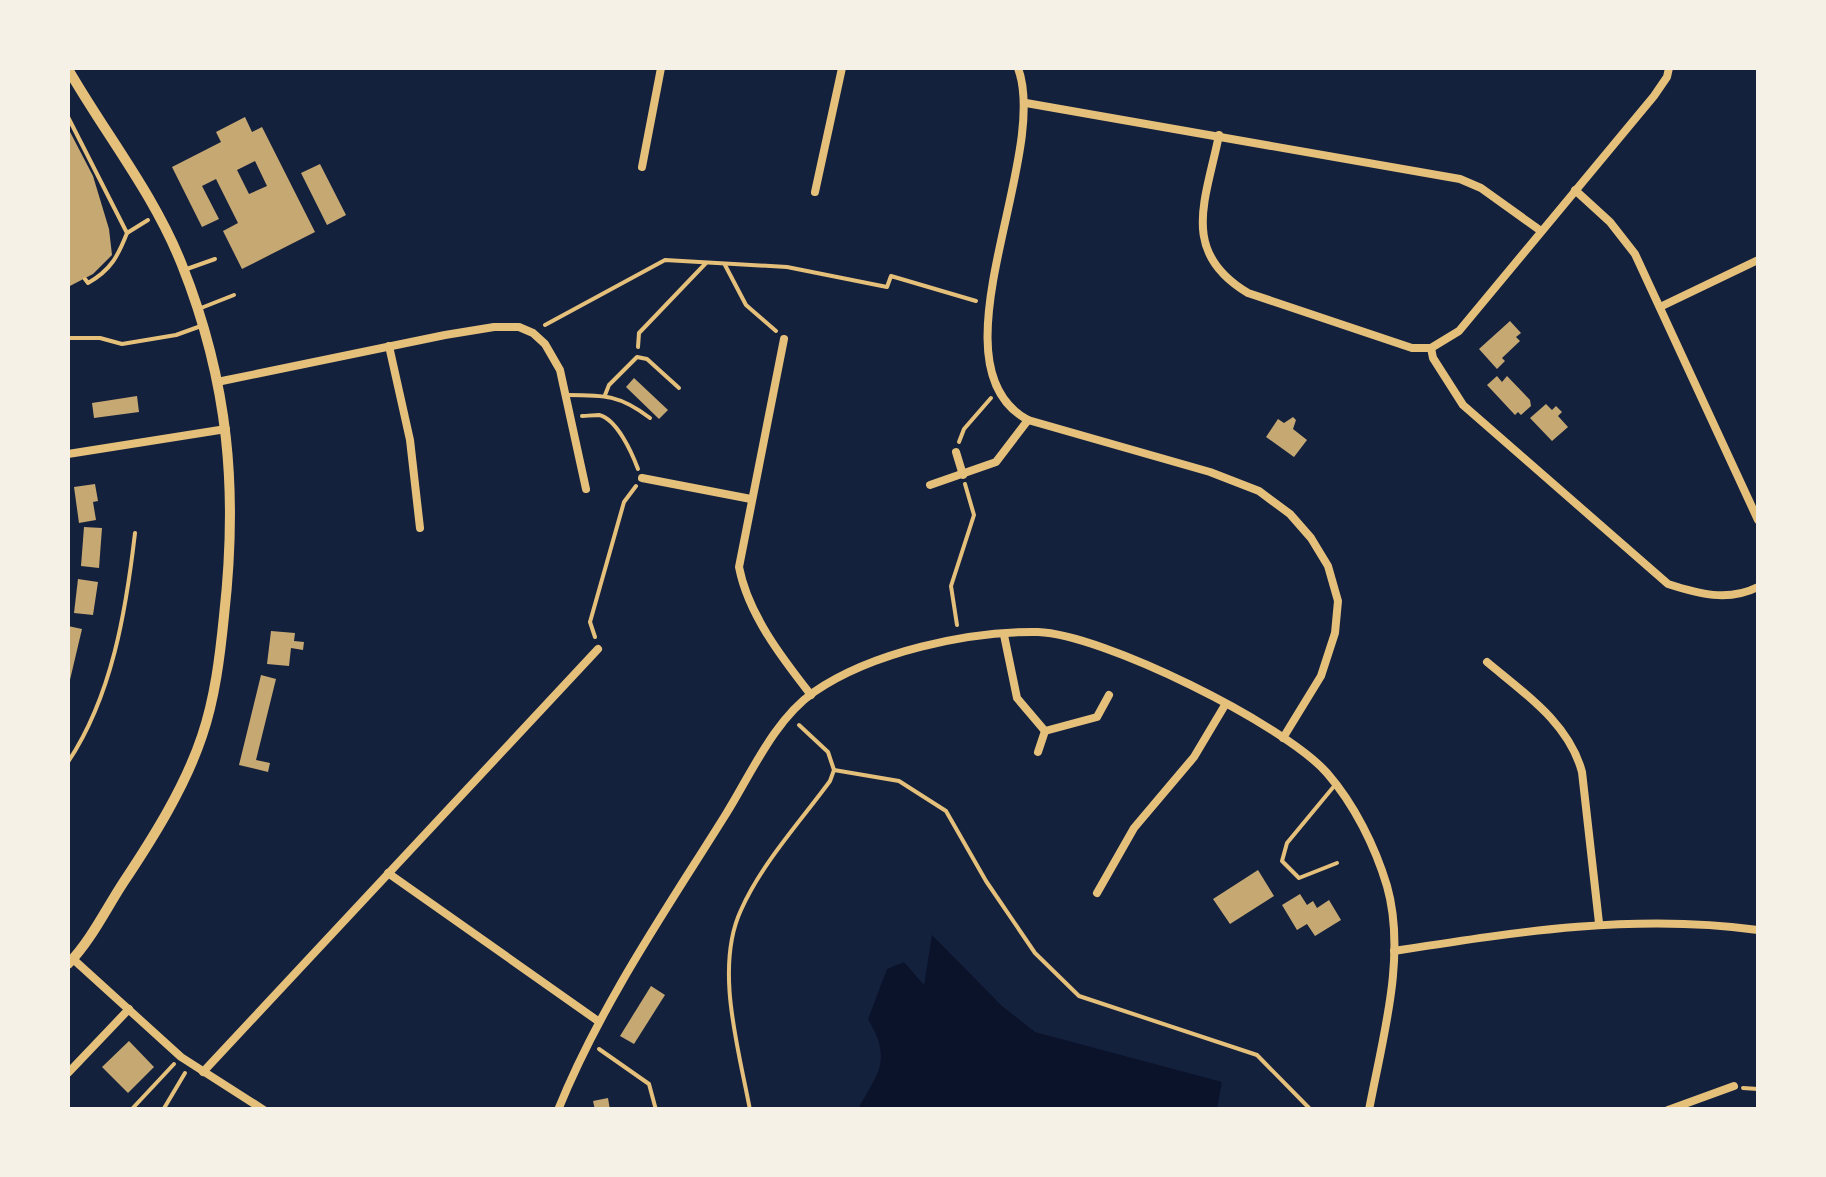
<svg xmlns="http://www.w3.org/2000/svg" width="1826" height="1177" font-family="'Libre Baskerville',serif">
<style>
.water{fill:#0b132b}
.building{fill:#c6a872;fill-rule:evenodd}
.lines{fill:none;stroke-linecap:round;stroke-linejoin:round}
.path{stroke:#e5c07b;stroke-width:4}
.service{stroke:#e5c07b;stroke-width:4}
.minor{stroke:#e5c07b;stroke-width:8}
.tertiary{stroke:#e5c07b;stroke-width:10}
</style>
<rect width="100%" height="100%" fill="#14213d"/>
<path class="water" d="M 932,935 L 1002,1006 L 1035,1032 L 1222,1082 L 1217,1109 L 858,1109 C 879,1071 892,1060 868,1019 L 887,969 L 904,962 L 924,985 Z"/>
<g class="building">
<path d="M 245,117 L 252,132 L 262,127 L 315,232 L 242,269 L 223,231 L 238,223 L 216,179 L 202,186 L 219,219 L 202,227 L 172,167 L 221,142 L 216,132 ZM 255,161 L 267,186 L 249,194 L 237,170 Z"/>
<polygon points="68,128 93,176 109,229 112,255 93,274 68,287"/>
<polygon points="320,164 346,215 327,225 301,173"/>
<polygon points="1510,321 1521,333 1516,337 1520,341 1502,358 1505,361 1497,369 1479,349"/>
<polygon points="1497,376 1502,382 1507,376 1530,400 1531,406 1521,415 1518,412 1515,415 1487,385"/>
<polygon points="634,378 668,410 659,419 626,387"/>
<polygon points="137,396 139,412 94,418 92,403"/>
<polygon points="1546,404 1552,410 1556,406 1562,412 1558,416 1568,427 1552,441 1530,418"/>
<polygon points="1293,417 1296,420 1293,429 1307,440 1294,457 1266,437 1278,419 1284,423"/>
<polygon points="95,484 98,501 93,502 96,520 79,523 74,487"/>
<polygon points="84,527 102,528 99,568 81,566"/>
<polygon points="78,579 98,582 93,615 74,613"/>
<polygon points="68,626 82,629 69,684 68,684"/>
<polygon points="271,631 295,633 294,641 304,642 303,650 291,648 289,666 267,664"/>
<polygon points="261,675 276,679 256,760 270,763 268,772 239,765"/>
<polygon points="1258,870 1274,896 1230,924 1213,899"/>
<polygon points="1300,894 1307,905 1313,901 1317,908 1329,900 1341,920 1315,936 1307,924 1297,930 1282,905"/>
<polygon points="651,986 665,995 634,1044 620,1036"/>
<polygon points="129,1041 154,1067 128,1093 102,1067"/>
<polygon points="608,1098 610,1110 595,1110 593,1101"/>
</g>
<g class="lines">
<g class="path">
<path d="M 68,117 L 127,233 C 118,256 111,270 88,283 L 85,279"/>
<polyline points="127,233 148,220"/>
<polyline points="725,265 746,305 776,331"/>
<polyline points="545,325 665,260 787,267 887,287 891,276 976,301"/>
<polyline points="638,347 639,333 706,263"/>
<path d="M 582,416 C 583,416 597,415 599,415 C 617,419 632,453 638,469"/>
<polyline points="959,442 964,429 991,398"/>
<polyline points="957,625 951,586 974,515 965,484"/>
<polyline points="595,637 590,622 624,502 636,486"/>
<polyline points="834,770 899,781 946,811 986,881 1035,953 1079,996 1257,1055 1311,1110"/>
<polyline points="599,1049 649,1084 656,1110"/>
<polyline points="1743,1088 1758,1089"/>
<polyline points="131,1110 174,1064"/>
<polyline points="163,1110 185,1073"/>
<path d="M 750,1110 C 739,1050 714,968 741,910 C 762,863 800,822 830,781 L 834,770 L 828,752 L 799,725"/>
</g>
<g class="service">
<polyline points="184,270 215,259"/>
<polyline points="201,308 234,295"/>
<polyline points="68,338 100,338 122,344 176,335 201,326"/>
<path d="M 567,395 C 605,395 620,395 650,418"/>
<polyline points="605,395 609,385 637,357 647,359 679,388"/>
<path d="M 68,762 C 112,696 126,611 135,533"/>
<polyline points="1335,785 1287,843 1282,861 1299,878 1337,863"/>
</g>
<g class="minor">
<path d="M 1018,68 C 1051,158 927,366 1028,420 L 1210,472 L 1259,491 L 1290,514 L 1311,538 L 1328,566 L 1338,601 L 1335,633 L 1321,676 L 1283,738"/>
<polyline points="1026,103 1460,179 1481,188 1541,231"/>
<path d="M 1219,135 C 1206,200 1179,252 1248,293 L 1412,348 L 1431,348 L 1459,331 L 1654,96 L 1667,77 L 1669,68"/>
<polyline points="642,167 661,68"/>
<polyline points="1575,190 1610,222 1635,254 1758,520"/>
<polyline points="815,192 842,68"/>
<polyline points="1660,307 1758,260"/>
<path d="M 784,339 L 739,567 C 748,614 782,658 811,695"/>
<polyline points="389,346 410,440 420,528"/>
<path d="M 1431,348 L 1433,358 L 1463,405 L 1668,584 C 1699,594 1728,602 1758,587"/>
<polyline points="217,382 445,335 494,327 519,327 533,333 545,344 560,370 586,489"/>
<polyline points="956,452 963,475"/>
<polyline points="68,454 226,429"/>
<polyline points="642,478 751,499"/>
<polyline points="930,485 996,462 1028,420"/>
<polyline points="1004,635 1017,698 1045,731 1097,717 1109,695"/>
<path d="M 1487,662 C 1524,693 1569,723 1582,772 L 1599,923"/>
<polyline points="1038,752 1045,731"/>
<polyline points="388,873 598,1021"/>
<polyline points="1097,893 1134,828 1194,757 1225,705"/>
<path d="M 1394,951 C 1516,932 1635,913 1758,930"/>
<polyline points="73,959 181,1057 264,1110"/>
<polyline points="203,1072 598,649"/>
<polyline points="68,1073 129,1009"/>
<path d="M 558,1110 C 601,1004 666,910 726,814 C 751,774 774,720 814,692 C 872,652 968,631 1038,632 C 1102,634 1284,724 1327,773 C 1354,804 1375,846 1387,886 C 1407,956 1382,1040 1369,1110"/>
<polyline points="1668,1110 1734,1086"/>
</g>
<path class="tertiary" d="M 68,69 C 106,135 154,194 182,265 C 229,383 238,491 224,616 C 220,656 215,698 202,736 C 185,787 153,838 123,883 C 106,909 90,942 68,964"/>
</g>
<rect width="1826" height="1177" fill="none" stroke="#f6f1e7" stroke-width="140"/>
</svg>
